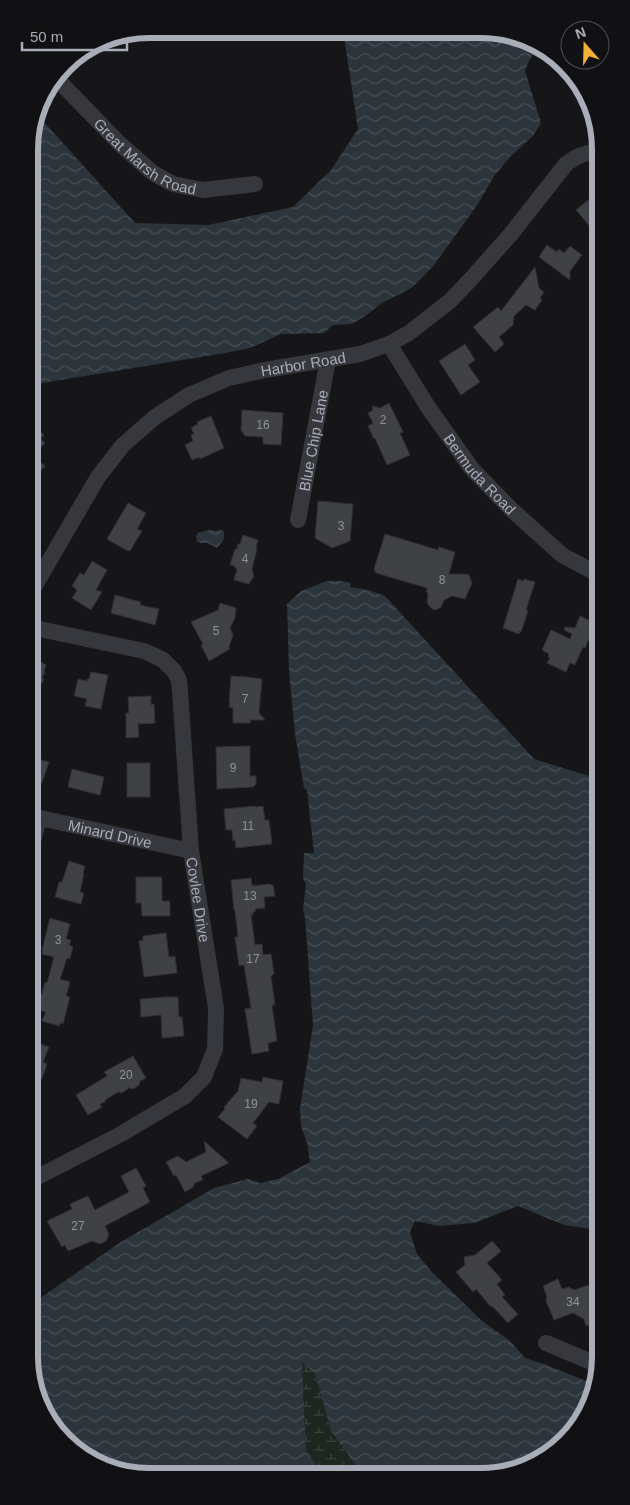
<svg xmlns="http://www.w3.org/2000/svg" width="630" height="1505" font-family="Helvetica,sans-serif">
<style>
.wetland{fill:url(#wetland-marsh)}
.water{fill:url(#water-waves)}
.building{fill:#404145;stroke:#303034}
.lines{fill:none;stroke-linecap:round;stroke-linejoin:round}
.minor{stroke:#37383d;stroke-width:16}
.labels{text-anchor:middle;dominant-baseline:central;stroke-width:4.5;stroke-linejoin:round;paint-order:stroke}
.number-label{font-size:12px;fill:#8e929b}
.street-label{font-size:15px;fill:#a8adb8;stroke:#111113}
.rim{fill:none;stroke:#a8adb8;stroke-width:6}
</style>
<defs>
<pattern id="wetland-marsh" width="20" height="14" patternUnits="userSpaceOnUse" patternTransform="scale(1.25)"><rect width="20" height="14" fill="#1e261f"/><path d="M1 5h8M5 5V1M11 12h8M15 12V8" fill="none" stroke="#3c433d"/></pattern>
<pattern id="water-waves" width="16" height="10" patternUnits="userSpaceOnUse" patternTransform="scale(1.25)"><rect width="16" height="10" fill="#2c353c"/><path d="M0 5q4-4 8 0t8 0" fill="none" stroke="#485056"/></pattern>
</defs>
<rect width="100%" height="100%" fill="#161618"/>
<polygon class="wetland" points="302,1361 315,1374 331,1431 361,1473 321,1473 306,1450"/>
<g class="water">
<path d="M 343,30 L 505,31 L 540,50 C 532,52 528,63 525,71 L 541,123 L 533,136 L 510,157 L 494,176 L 478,204 L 434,265 L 413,287 L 382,303 L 368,314 L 352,324 L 333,325 L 324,333 L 281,334 L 250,348 L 225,353 L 30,385 L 29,140 L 36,113 L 135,223 L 208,225 L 293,207 L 331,170 L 358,129 Z"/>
<polygon points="209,530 216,531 222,530 224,532 224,539 217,548 208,543 200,543 197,541 196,536 198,533"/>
<polygon points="327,581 342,581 351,583 350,587 368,590 385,596 534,759 599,779 601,1233 591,1229 564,1225 518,1206 474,1223 439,1226 415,1221 410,1232 417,1254 432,1272 481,1320 510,1341 525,1358 544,1364 596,1385 592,1402 572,1435 512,1472 361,1473 331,1431 315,1374 302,1362 306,1450 321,1473 125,1474 64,1441 33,1387 33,1303 121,1242 214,1188 248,1179 260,1183 278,1179 310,1162 307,1143 301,1126 300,1109 313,1025 305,918 303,909 306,884 303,878 304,853 314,853 307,790 304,788 295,734 289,671 287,604 301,591"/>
</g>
<g class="building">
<polygon points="593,196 598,202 598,236 576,210"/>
<polygon points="547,245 557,252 559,249 564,253 570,246 582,255 570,271 570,280 539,257"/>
<polygon points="535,267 539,288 544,292 540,298 542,300 535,310 526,305 514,316 513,325 499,337 504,344 495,352 473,327 498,307 501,311"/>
<polygon points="465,344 475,360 468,365 480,382 461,395 439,361"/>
<polygon points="389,403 403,432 400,433 410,455 387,465 375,438 374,439 368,426 373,423 368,413 372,411 373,406 380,408"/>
<polygon points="242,410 283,413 281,445 263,444 263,437 245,436 241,430"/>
<polygon points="211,416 224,448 200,459 199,457 192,460 185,445 193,441 191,435 194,434 191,428 198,424 197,422"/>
<polygon points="30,422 44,435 41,439 45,443 33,456 45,466 30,482"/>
<polygon points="318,501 353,504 350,541 332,548 315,538"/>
<polygon points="128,503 146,513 137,529 142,531 130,551 126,550 107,539"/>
<polygon points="385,534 438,550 439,547 455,552 449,574 465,574 469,575 472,583 465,599 452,596 444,600 441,607 436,610 432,609 427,603 428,593 426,592 427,588 376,573 374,569"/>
<polygon points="243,535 258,540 256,549 257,549 252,569 254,577 251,580 249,584 234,580 237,569 235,568 235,566 230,565 235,549 237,549 238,544 240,544"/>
<polygon points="92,561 107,570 96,590 102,592 91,610 72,598 77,590 72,586 80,573 84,575"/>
<polygon points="518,579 523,581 524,579 535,582 526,610 528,611 521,632 520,631 519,634 503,628"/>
<polygon points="115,595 141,602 140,605 159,609 155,625 111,613"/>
<polygon points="220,603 236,608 235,618 230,628 233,635 229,647 230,649 209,661 201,645 203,644 191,622 218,610"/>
<polygon points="580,616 595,623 592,631 599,632 599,645 588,641 585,648 583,647 575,665 570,663 566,672 547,663 550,658 548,657 549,654 542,650 551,630 570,639 572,634 564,630 565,627 575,628"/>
<polygon points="31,656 46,665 44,671 45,672 42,678 44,679 31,703"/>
<polygon points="91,672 108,675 101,709 85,706 87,699 74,696 78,679 87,681 87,679 89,679"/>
<polygon points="231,676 248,677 262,679 259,713 265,720 251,720 250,723 233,723 233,708 229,707 230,702 229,702"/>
<polygon points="151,696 151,705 154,704 155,723 138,724 139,737 126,738 126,713 129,713 128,697"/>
<polygon points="250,746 250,776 256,776 256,784 253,787 217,789 216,747"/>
<polygon points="31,757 49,762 42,783 31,780"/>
<rect x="127" y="763" width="23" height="34"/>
<polygon points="72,769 104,777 100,795 68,787"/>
<polygon points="255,806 256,807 263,806 265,820 269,820 272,844 236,848 235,840 233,841 232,830 226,830 224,809"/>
<polygon points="69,861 85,866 83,873 84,873 80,892 84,893 81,904 55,897 59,882 62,882"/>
<polygon points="136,877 162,877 162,901 170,901 170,916 142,916 141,903 136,903"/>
<polygon points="251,878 252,886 269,884 273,885 275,896 264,897 265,908 255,909 256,911 253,912 253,915 251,915 255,945 262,944 263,955 271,954 274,974 271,976 275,1005 272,1005 277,1041 268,1043 269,1051 252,1054 245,1009 251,1008 244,965 239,966 235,937 238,937 235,910 234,910 231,880"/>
<polygon points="50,918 70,924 66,939 71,940 69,945 73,947 70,959 67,958 60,979 70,982 66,996 70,997 63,1024 60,1023 59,1026 42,1021 46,1012 32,1008 35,992 42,994 45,982 47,983 54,957 42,954 43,950 42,950"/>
<polygon points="166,933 169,957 175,956 177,973 144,977 139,941 143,940 143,936"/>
<polygon points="165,997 178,997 179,1017 182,1017 184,1036 162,1038 161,1015 141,1017 140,999"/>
<polygon points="32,1041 49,1047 43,1062 47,1064 42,1079 38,1077 33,1090 32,1090"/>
<polygon points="133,1056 146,1078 140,1081 139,1085 133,1089 129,1088 122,1093 118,1092 105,1100 106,1101 100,1104 102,1107 88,1115 76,1095 107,1076 104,1072"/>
<polygon points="263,1077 283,1081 279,1104 269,1102 253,1123 257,1126 247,1139 218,1117 225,1109 224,1107 238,1091 241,1078 262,1082"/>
<polygon points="204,1141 229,1163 201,1176 203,1180 195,1183 193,1187 185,1192 176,1175 174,1176 166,1162 178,1156 186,1162 206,1152"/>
<polygon points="136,1168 146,1186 143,1188 150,1202 105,1226 109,1235 106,1241 100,1244 92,1241 68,1251 65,1245 62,1247 47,1221 72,1209 70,1204 88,1196 95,1210 129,1192 121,1176"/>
<polygon points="492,1241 501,1251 487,1263 502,1280 497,1284 505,1295 502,1297 518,1314 508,1323 492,1306 491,1307 476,1289 473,1292 456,1272 465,1265 464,1257 475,1255"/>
<polygon points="558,1279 562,1289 569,1287 574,1290 592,1284 601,1310 601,1320 586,1326 584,1319 573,1313 554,1320 546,1301 547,1297 543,1286"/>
</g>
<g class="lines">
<g class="minor">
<path id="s1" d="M 55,77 L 120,144 L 153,173 L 173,184 L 203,190 L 255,184"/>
<path id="s2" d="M 389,344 L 428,407 L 472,469 L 513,511 L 562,555 L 599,575"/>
<path id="s3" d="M 298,520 L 328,360"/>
<path id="s4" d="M 30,594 L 98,477 L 123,445 L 155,417 L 189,395 L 229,378 L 265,370 L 360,354 L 389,344 L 409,333 L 450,301 L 471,279 L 511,234 L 566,164 C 577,156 584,152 597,153"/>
<path id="s5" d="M 30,627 L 144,651 L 153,655 L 163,660 L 174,671 L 179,680 L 180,691 L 191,851 L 216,1008 L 215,1049 L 204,1077 L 185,1096 L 121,1134 L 32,1180"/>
<path id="s6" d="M 31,816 L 191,851"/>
<polyline points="31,849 39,818"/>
<polyline points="546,1343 601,1366"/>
</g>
</g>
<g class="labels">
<g class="number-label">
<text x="383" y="420">2</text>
<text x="263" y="425">16</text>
<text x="341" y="526">3</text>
<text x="245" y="559">4</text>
<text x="442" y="580">8</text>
<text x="216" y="631">5</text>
<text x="245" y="699">7</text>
<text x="233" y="768">9</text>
<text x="248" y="826">11</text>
<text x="250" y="896">13</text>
<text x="58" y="940">3</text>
<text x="253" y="959">17</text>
<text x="126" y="1075">20</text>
<text x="251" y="1104">19</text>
<text x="78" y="1226">27</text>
<text x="573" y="1302">34</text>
</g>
<g class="street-label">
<text stroke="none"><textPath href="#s1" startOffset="122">Great Marsh Road</textPath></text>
<text stroke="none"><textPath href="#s4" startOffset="378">Harbor Road</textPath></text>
<text stroke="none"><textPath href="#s3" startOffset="81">Blue Chip Lane</textPath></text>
<text stroke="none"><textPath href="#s2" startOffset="159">Bermuda Road</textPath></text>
<text stroke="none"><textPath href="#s6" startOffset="81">Minard Drive</textPath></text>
<text stroke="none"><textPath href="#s5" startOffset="384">Covlee Drive</textPath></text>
</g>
</g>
<path d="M0 0H630V1505H0ZM149 38H481A111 111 0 0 1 592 149V1357A111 111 0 0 1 481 1468H149A111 111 0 0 1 38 1357V149A111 111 0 0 1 149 38Z" fill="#111113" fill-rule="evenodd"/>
<path class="rim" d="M149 38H481A111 111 0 0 1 592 149V1357A111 111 0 0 1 481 1468H149A111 111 0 0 1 38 1357V149A111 111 0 0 1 149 38Z"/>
<g transform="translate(585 45) rotate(340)"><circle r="24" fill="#111113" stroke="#4d4f55"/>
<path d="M0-4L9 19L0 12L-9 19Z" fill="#f2b134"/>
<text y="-8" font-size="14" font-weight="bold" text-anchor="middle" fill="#a8adb8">N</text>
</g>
<path d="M22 42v8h105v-8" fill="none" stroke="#a8adb8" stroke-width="2.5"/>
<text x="30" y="42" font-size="15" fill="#a8adb8" stroke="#111113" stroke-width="4" paint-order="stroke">50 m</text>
</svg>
